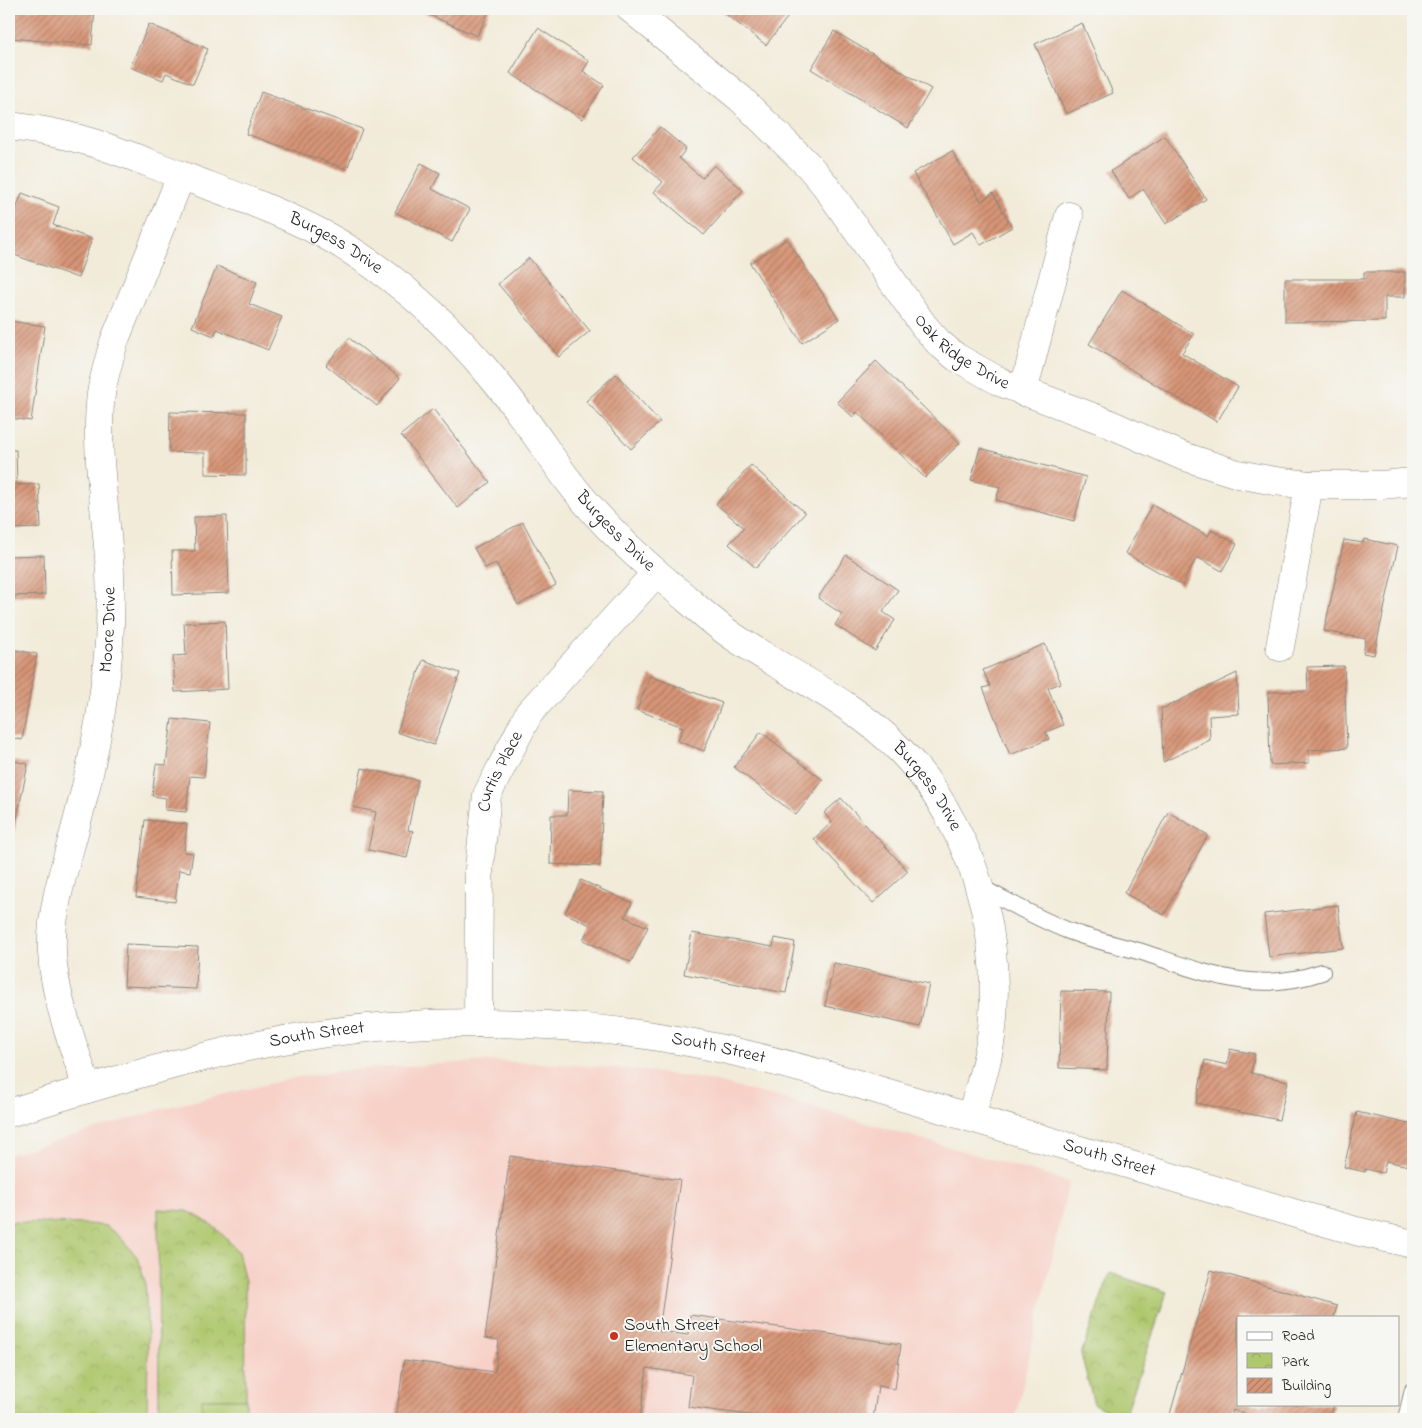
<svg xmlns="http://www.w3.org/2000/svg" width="1422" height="1428" font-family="'Indie Flower',sans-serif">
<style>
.built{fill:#f7d1c8}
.park{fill:url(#park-crowns);stroke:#667245}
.pitch{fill:#afc86e;stroke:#667245}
.building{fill:url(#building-hatch)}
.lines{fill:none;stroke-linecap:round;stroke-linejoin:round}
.lane-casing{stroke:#87847a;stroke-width:18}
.street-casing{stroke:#87847a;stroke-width:29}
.secondary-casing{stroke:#87847a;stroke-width:29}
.lane{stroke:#fff;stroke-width:16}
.street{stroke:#fff;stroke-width:28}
.secondary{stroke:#fff;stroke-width:28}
.poi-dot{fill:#c8321e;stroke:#f6f6f2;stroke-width:2}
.labels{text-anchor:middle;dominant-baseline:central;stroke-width:4;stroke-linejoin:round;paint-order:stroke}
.street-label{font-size:18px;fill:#1c1c1c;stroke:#f6f6f2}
.poi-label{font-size:18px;fill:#1c1c1c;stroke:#f6f6f2;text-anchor:start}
</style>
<defs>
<pattern id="park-crowns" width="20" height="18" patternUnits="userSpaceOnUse" patternTransform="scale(1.25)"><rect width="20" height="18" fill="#afc86e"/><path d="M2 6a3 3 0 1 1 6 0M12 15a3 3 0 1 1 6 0" fill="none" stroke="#96ab5f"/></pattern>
<pattern id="building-hatch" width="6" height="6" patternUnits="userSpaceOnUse" patternTransform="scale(1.25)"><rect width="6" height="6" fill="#d79577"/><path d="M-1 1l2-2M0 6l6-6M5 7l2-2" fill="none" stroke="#ae7961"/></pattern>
</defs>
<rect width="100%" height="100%" fill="#f6f6f2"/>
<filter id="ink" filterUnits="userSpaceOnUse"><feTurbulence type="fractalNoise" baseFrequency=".02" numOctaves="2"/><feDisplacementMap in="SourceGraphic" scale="10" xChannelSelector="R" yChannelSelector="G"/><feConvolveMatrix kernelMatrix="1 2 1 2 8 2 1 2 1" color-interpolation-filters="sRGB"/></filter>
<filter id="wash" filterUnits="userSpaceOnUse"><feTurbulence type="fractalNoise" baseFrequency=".0096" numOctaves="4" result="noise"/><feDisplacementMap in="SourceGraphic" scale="20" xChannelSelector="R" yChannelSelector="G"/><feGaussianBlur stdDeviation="1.12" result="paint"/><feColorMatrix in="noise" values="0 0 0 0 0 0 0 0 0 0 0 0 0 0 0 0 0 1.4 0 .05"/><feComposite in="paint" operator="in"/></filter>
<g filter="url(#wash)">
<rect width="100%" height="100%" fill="#f2ebd9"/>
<polygon class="built" points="491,1061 563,1064 638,1070 704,1079 781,1098 1069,1182 1015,1419 9,1419 9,1155 169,1107 298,1077 360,1069"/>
<g class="park">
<polygon points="158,1209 186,1211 197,1216 212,1225 227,1239 238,1252 245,1282 246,1399 202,1399 202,1419 159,1419"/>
<polygon points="9,1222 87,1224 106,1226 121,1238 138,1258 145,1282 148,1338 147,1419 9,1419"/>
<polygon points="1110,1273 1167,1292 1124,1419 1094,1404 1081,1354"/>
</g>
<rect class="pitch" x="202" y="1399" width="44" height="20"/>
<g id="blocks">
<g class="building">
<polygon points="9,9 95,9 92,45 9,38"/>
<polygon points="416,9 490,9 477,36"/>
<polygon points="719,9 794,9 766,45"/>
<polygon points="1082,23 1113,93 1066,114 1035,44"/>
<polygon points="149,24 208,49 193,84 166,73 163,80 130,67"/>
<polygon points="538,28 589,61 583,71 604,85 582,119 510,73"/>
<polygon points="834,31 931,89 908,128 811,69"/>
<polygon points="261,92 362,129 347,169 246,134"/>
<polygon points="660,127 686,149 679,158 702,178 714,165 743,190 704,235 654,192 663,182 633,157"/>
<polygon points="1165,136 1206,199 1166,224 1143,189 1129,199 1111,171"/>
<polygon points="952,151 981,201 993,193 1012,227 981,245 973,232 953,244 913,173"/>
<polygon points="421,163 440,173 432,189 470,209 452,242 395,212"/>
<polygon points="22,193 59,207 53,225 92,239 78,278 9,253 9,229"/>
<polygon points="787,239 839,319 802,343 750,263"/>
<polygon points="529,258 590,331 559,357 498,284"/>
<polygon points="217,266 257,282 249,304 282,317 268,350 217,329 214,336 192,327"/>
<polygon points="1364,272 1405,272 1405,297 1385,297 1385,321 1285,322 1285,279 1364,279"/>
<polygon points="1122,290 1194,334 1182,353 1238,387 1217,422 1089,344"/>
<polygon points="9,321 45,326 31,421 9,418"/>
<polygon points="349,338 400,378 377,406 326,365"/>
<polygon points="876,361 960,443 925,478 857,412 853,417 837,402"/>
<polygon points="616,374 660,422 631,449 586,401"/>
<polygon points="433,409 490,482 458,508 401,435"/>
<polygon points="170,412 246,413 246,475 205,474 205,453 169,452"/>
<polygon points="980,448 1086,477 1074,521 996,500 1000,487 971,480"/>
<polygon points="9,450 16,450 17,485 39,484 41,528 9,529"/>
<polygon points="751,465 805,513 756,568 729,544 744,528 716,504"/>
<polygon points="1152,505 1208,536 1211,530 1237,544 1222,571 1197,557 1182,585 1125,553"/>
<polygon points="227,516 229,593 173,595 172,551 195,551 194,517"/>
<polygon points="523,522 556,585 518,605 496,563 485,568 474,548"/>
<polygon points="1364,539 1398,546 1374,655 1363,653 1366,639 1324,631 1344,540 1363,543"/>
<polygon points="44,555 45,595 9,596 9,556"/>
<polygon points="846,555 898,590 883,612 895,620 875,651 835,625 842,614 818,598"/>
<polygon points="225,621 228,689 175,692 173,656 186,655 184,623"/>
<polygon points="1045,644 1061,683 1048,688 1063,725 1046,732 1049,739 1010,755 983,688 990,686 983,670"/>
<polygon points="9,649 37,654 22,740 9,737"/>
<polygon points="423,660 460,673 434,745 397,732"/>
<polygon points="1344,666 1347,748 1309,750 1309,763 1270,765 1268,692 1308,691 1307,667"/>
<polygon points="1237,673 1239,714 1209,716 1210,740 1163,762 1161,708 1164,708"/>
<polygon points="650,676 722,703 704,751 678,741 683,727 637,710"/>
<polygon points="172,719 210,723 204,777 190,776 186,812 165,810 166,798 152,796 156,764 166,765"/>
<polygon points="761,732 823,780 796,815 734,767"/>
<polygon points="9,760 28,764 11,847 9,846"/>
<polygon points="362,768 418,780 408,830 413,831 407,858 368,850 376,812 353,807"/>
<polygon points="568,790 603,791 600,866 550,864 551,815 567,815"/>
<polygon points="841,798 908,871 873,903 814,839 832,822 824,813"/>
<polygon points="1168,812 1208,835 1164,915 1124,893"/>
<polygon points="145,820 187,824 184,852 193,853 190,872 179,870 175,902 136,897"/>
<polygon points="581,880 632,903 625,917 648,927 631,962 583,940 590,925 565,913"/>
<polygon points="1338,905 1343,948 1269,957 1264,914"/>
<polygon points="692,933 773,947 775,938 795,942 786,993 684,974"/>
<polygon points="126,944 198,947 196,989 124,986"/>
<polygon points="834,963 929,984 920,1027 825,1006"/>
<polygon points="1061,991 1109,992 1107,1070 1059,1068"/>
<polygon points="1230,1049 1255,1054 1251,1073 1288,1081 1279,1120 1196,1103 1205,1060 1227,1065"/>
<polygon points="1357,1112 1413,1125 1413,1167 1386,1161 1383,1173 1365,1169 1365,1172 1344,1167"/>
<polygon points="510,1156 680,1180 659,1331 688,1335 690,1315 901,1344 895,1389 878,1386 873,1419 779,1419 688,1407 692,1375 647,1368 640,1419 396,1419 404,1360 495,1372 499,1340 485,1338"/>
<polygon points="1211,1270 1337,1306 1334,1317 1238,1317 1238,1404 1334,1404 1330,1419 1267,1419 1233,1410 1230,1419 1175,1419 1169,1418"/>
</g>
</g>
</g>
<g filter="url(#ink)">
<use href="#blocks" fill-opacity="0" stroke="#87847a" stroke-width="1"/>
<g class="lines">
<g class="lane-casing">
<g id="lane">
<path d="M 980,887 C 1009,902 1038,919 1069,931 C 1093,940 1118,945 1142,952 C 1206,973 1254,995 1322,972"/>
<polyline points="1406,1419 1413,1390"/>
</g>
</g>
<g class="street-casing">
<g id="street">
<path id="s1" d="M 631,9 L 741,99 L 809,166 L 825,185 L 924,326 L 939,343 L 956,357 L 1002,383 L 1101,420 L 1180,455 L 1210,465 L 1238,474 L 1275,481 L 1309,485 L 1381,485 L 1413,482"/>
<path id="s2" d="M 9,126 C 34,129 59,133 83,140 C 117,149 150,164 183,176 C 230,194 278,210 323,234 C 389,270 448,323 495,381 C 521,412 543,446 567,479 C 594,515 633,553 667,582 C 690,601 712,623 737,639 C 791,675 854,703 900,750 C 921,771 939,797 953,824 C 987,887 999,957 992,1029 C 989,1059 979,1088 971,1117"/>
<polyline points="1023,392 1069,216"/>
<polyline points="1280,647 1309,485"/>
<path id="s3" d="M 478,1023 L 479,869 L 487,795 L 529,713 L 656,573"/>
<path id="s4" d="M 87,1089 C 74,1045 54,998 52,952 C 50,908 66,864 77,822 C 88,781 97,740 103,698 C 109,657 112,614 110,573 C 107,514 94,453 101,394 C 104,376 109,359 114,342 L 181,176"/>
</g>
</g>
<g class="secondary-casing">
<g id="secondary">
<path id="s5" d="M 9,1113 C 133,1074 259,1036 390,1026 C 491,1019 594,1024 694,1043 C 789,1062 882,1091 975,1119 C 1081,1150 1187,1182 1293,1213 L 1356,1231 L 1413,1244"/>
</g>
</g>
<use href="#lane" class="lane"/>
<use href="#street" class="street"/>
<use href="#secondary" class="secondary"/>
</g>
</g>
<circle class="poi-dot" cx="614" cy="1336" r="5"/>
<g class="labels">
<g class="street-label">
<text stroke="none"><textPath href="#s2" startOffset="349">Burgess Drive</textPath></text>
<text stroke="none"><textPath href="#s1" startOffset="481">Oak Ridge Drive</textPath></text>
<text stroke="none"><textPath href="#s2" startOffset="754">Burgess Drive</textPath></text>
<text stroke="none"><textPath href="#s4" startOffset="470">Moore Drive</textPath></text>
<text stroke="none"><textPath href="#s3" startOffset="255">Curtis Place</textPath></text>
<text stroke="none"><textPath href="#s2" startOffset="1160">Burgess Drive</textPath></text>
<text stroke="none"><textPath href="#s5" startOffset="318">South Street</textPath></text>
<text stroke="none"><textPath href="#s5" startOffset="722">South Street</textPath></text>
<text stroke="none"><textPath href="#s5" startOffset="1128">South Street</textPath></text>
</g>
<g class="poi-label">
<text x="624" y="1326">South Street<tspan x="624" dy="21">Elementary School</tspan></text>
</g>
</g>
<rect width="1422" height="1428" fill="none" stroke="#f6f6f2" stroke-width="30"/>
<rect x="1237" y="1316" width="162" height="90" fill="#f6f6f2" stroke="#9f9f9c"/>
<rect x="1247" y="1332" width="25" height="8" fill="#ffffff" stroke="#9f9f9c"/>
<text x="1282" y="1340" font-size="15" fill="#1c1c1c">Road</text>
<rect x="1247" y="1353" width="25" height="15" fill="url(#park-crowns)" stroke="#9f9f9c"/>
<text x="1282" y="1366" font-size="15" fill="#1c1c1c">Park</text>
<rect x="1247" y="1378" width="25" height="15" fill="url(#building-hatch)" stroke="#9f9f9c"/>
<text x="1282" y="1390" font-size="15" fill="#1c1c1c">Building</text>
</svg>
